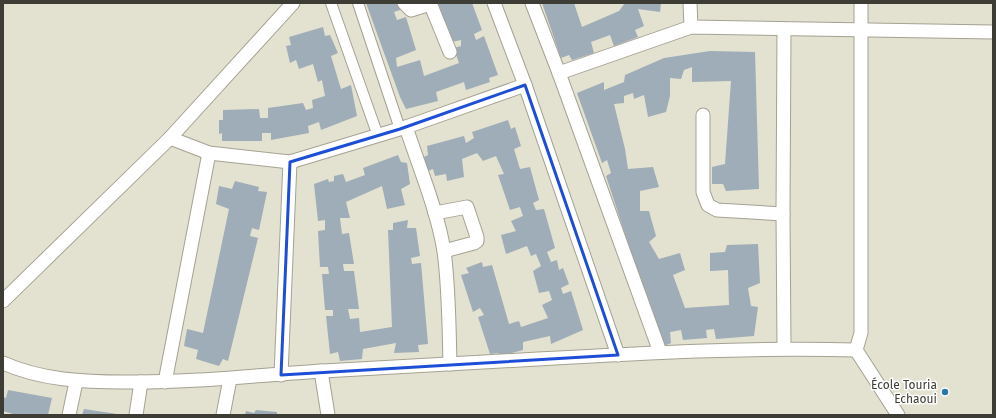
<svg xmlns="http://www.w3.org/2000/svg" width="996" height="418" font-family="'Fira Sans',sans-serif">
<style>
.building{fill:#9fadb9}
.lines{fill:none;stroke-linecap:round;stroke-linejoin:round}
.pedestrian-casing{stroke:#a5a292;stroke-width:12}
.minor-casing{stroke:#a5a292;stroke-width:15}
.pedestrian{stroke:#fff;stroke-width:10}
.minor{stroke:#fff;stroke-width:13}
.marked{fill:none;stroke:#1d4ed8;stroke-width:3;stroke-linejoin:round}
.poi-dot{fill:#2a77a9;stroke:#fff;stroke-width:1.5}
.labels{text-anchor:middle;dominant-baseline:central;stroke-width:3;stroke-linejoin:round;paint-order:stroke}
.poi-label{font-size:12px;fill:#3d3c35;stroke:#fff;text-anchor:end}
</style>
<rect width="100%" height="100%" fill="#e3e1d0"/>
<g class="building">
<polygon points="366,3 400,3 403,9 394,12 397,20 406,17 416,50 396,58 397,67 420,60 424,76 459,63 454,48 461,46 461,40 452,42 438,3 472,3 482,30 474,34 476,40 484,36 498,75 489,78 490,82 466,90 464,82 436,92 438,101 406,109 400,97"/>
<polygon points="542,3 574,3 582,27 619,11 625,3 661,3 660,12 638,9 644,26 635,30 638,37 614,46 610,35 591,42 594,53 572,60 569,55 561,58"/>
<polygon points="323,27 325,36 330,35 338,53 331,56 341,89 351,85 357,116 321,130 319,122 308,126 309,133 271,140 271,133 262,133 262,141 222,141 222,133 219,134 219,120 223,120 223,110 259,109 260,118 268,118 268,108 303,103 306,110 313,108 312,100 325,96 322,80 318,82 313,64 299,69 296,60 290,63 286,46 291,45 289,37"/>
<polygon points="710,51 755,52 759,189 726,191 723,184 712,184 712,167 725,164 731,81 692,82 692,67 684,70 681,79 670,78 670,96 666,112 648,117 644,95 634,99 633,93 624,96 624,103 614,104 625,149 628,169 653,167 659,187 640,191 640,211 649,211 656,236 649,242 659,259 680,253 685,270 673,275 685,308 729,305 728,270 710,271 710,253 725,252 727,245 758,244 760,283 748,288 751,306 758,307 754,336 716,339 714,329 706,330 707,338 683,340 681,330 670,332 671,343 662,347 606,176 611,173 607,160 602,163 577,93 604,82 604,90 624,82 625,75 664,58"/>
<polygon points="508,120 511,129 515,127 521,146 514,149 520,169 530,167 539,200 533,203 536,210 544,209 555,248 547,252 551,262 557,260 559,270 563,268 569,284 561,288 563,294 571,291 583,330 551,344 550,336 523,342 523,350 500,356 498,353 490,354 478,317 484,315 480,308 473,312 461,275 469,273 466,268 482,262 483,267 492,265 509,324 519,321 521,327 548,318 542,305 552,300 549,291 539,293 533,271 541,266 536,254 531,256 527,246 506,254 501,235 516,231 511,221 523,216 520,207 510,210 498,175 504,174 496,156 483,161 477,153 462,159 464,177 447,181 446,174 435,176 433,169 428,171 424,157 428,155 427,146 464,136 466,143 474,138 472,132"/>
<polygon points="398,155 401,162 407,163 410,184 401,189 405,205 387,209 382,186 346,202 350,218 340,218 342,234 349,233 354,264 343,264 344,271 354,271 359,309 348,309 350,319 359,318 360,332 392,327 388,230 393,230 393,223 408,220 407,228 416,228 420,256 411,258 412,264 421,263 428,344 418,345 419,352 394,353 396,343 363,349 362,359 340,361 338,352 330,354 326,316 333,316 333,310 325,310 322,274 329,274 328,267 320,267 318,231 325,230 325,220 318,221 314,184 328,179 329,182 334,181 334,176 343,174 346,182 365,175 363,168"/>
<polygon points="235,181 259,187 258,191 267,192 259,230 252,228 250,236 258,238 228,361 223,359 219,366 196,359 198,350 184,346 187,329 203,333 229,209 216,204 219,186 232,189"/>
<polygon points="8,390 52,398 48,415 16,415 3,411 3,397 6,398"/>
<polygon points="84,409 117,414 117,415 82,415"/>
<polygon points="256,410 277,412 277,415 245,415 246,411 254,413"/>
</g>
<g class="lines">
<g class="pedestrian-casing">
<g id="pedestrian">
<polyline points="331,3 378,136"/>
<polyline points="358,3 400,129"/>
</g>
</g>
<g class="minor-casing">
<g id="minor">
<polyline points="404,3 411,10 430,4"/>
<polyline points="430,3 450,52"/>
<polyline points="494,3 525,85 618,355"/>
<polyline points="532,3 559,73 660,352"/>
<polyline points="690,3 691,27"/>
<polyline points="861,3 861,333 856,350 898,415"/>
<polyline points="559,73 691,27 993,32"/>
<polyline points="703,115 703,192 708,205 717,210 783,214"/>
<path d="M 406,127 C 419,167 437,209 444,251 C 449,288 449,327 450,364"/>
<polyline points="170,138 209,153 290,162 406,127 525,85"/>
<polyline points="435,213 467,207 477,237 477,241 474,243 444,251"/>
<polyline points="3,301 170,138 293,3"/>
<polyline points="784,348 783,214 784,29"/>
<path d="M 3,363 C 41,380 84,382 125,382 C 191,383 257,375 323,371 C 394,367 466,363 538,359 C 644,353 750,347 856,350"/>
<polyline points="321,371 328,415"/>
<polyline points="281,375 290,162"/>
<polyline points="165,382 209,153"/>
<polyline points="69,415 76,382"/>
<polyline points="136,415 141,382"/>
<polyline points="223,415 230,379"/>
</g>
</g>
<use href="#pedestrian" class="pedestrian"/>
<use href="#minor" class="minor"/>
</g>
<path class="marked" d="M 525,85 L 618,355 L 281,375 L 290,162 L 400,129 Z"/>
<circle class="poi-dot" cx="945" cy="392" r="4"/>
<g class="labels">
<g class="poi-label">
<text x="937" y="385">École Touria<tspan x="937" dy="14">Echaoui</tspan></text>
</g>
</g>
<rect width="996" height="418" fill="none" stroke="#3d3c35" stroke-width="8"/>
</svg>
